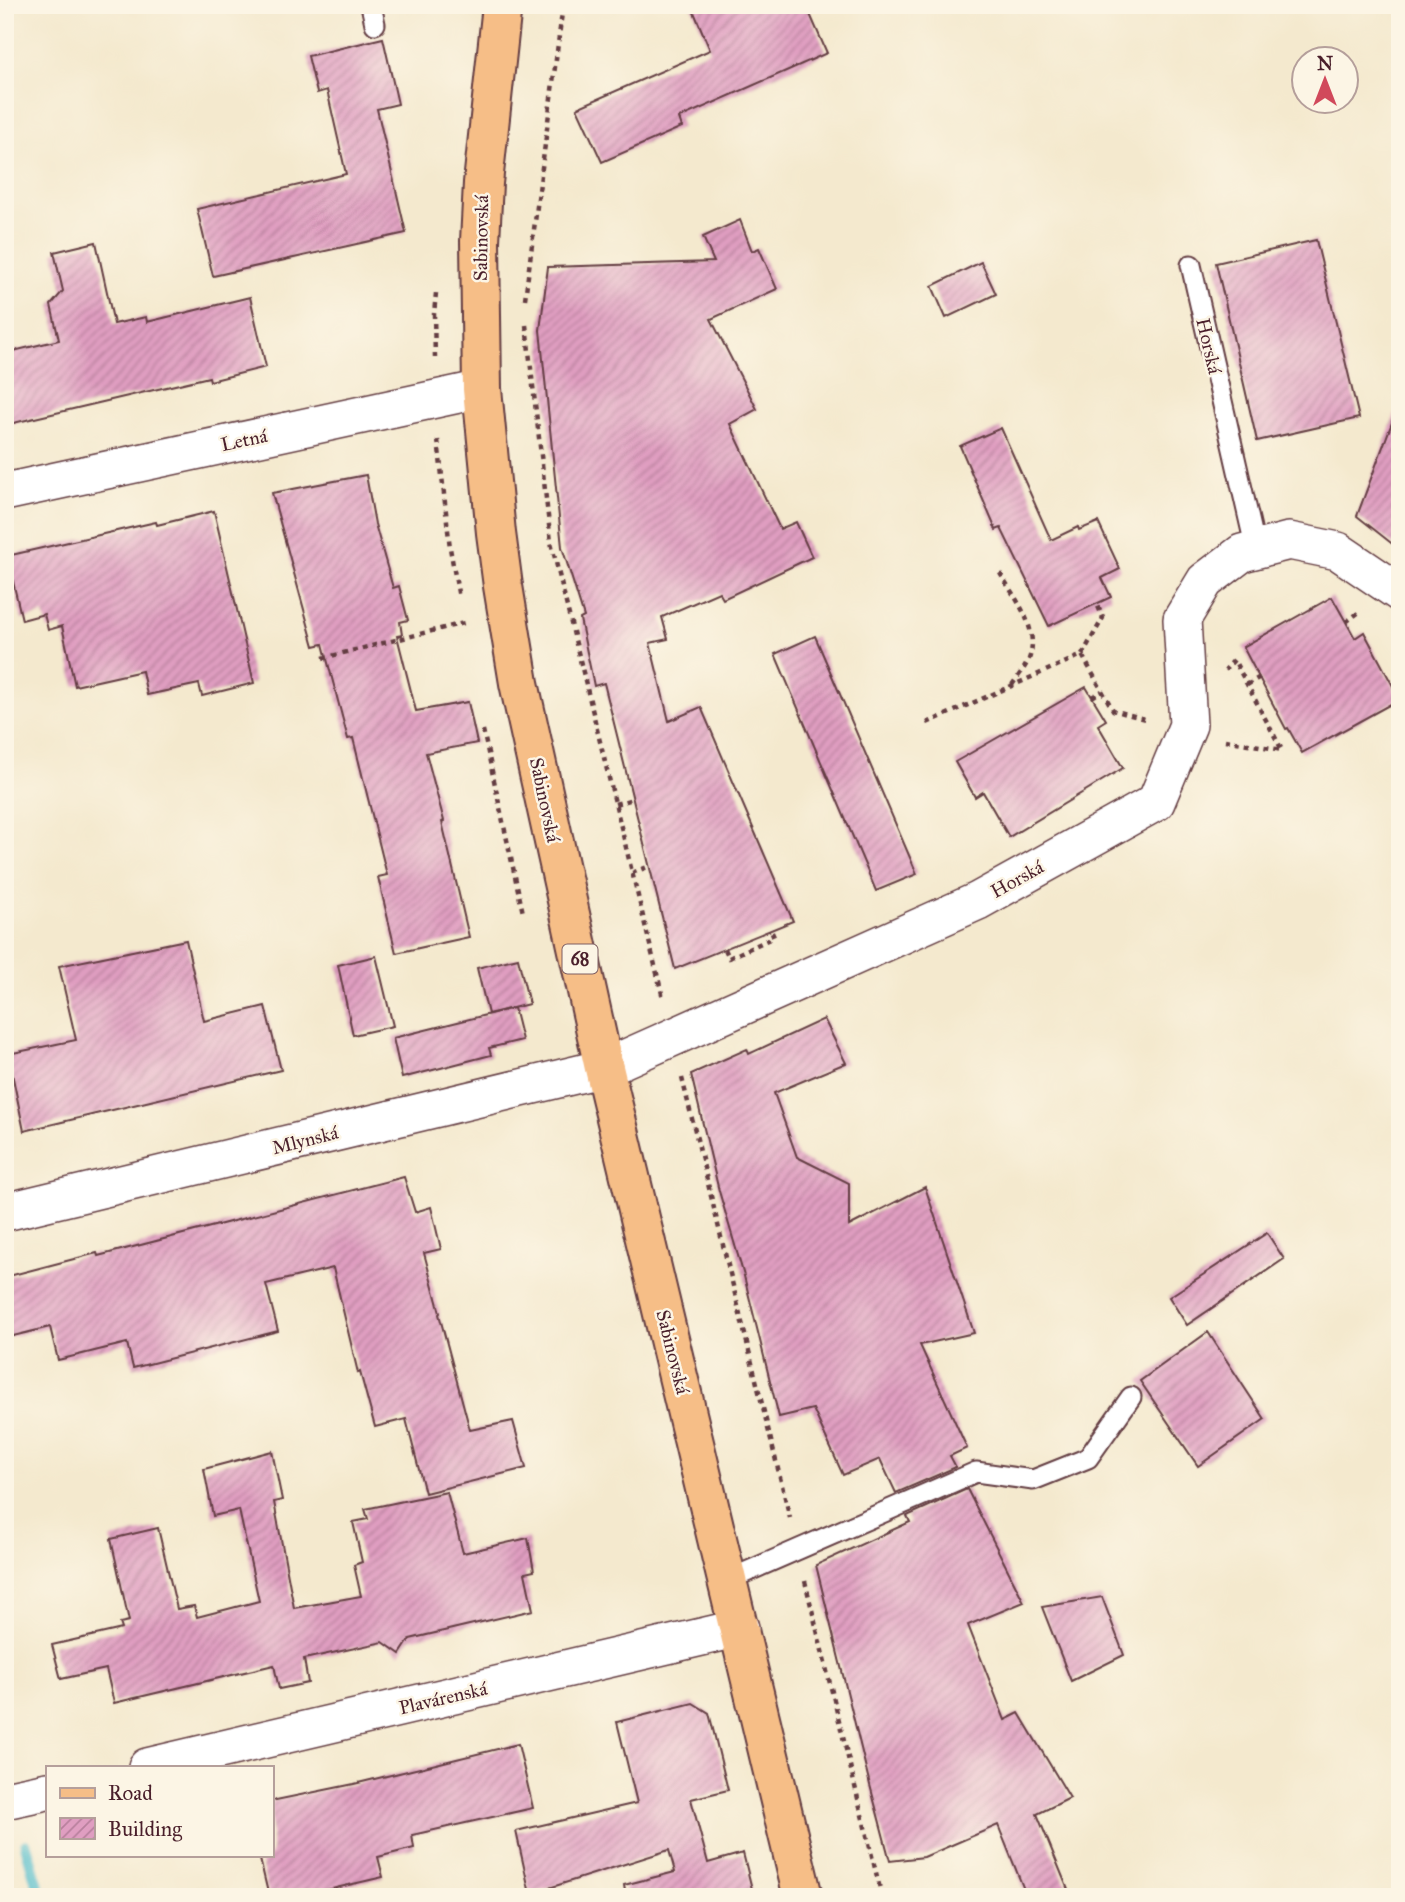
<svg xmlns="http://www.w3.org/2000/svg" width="1405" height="1902" font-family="'IM FELL Great Primer',serif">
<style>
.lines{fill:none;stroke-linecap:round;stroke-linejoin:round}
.stream{stroke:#50bccb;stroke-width:12}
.building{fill:url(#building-hatch)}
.lane-casing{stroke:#643d43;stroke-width:23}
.street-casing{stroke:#643d43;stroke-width:40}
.primary-casing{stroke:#643d43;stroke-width:42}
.path{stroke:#643d43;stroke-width:4.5;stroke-dasharray:5 5;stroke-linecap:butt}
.lane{stroke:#fff;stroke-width:19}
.street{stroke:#fff;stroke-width:37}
.primary{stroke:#f6be87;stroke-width:38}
.labels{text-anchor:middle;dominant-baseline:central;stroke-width:5;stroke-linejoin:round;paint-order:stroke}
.shield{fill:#fcf5e5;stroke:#7f5f63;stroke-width:2}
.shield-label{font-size:18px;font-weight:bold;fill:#4a1f2b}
.street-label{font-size:19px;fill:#4a1f2b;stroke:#fcf5e5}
</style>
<defs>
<pattern id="building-hatch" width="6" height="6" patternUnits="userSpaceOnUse" patternTransform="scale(1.75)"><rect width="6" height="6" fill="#e09ec1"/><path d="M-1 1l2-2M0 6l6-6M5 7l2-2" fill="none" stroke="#b8809d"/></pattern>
</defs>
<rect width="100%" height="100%" fill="#fcf5e5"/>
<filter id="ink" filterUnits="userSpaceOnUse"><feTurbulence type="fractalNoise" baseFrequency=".0143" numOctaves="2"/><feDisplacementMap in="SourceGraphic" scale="14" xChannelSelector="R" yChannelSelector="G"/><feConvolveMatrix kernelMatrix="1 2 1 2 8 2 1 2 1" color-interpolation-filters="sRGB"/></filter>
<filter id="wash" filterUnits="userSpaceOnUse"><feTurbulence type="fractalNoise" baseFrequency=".00686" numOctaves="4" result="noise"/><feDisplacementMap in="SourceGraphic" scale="28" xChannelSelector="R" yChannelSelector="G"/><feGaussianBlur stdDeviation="1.57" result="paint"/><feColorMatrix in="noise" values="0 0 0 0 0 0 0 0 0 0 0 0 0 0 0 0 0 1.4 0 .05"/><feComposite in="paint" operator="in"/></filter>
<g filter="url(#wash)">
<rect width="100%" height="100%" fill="#f4e9ce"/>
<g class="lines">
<polyline class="stream" points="26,1845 41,1897"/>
</g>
<g id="blocks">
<g class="building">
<polygon points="691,5 806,5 827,53 679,118 682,127 602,162 577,108 710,50"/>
<polygon points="383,38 398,104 377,109 406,233 213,276 197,209 346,174 327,90 317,93 308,56"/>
<polygon points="740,220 752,251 759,248 777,289 711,319 757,409 730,424 780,529 796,522 812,557 723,599 719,592 662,617 668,639 650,643 669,721 701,707 793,921 675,969 604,683 594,686 580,619 584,617 562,547 540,330 548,267 714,262 703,237"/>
<polygon points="1316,240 1359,418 1257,441 1216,263"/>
<polygon points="96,242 114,324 146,317 147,322 250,297 266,367 210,381 209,377 5,425 5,353 59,340 51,305 63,291 54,252"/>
<polygon points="981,262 996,294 946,318 932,286"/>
<polygon points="1396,412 1400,413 1400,550 1357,516"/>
<polygon points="1001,428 1051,540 1078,527 1079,530 1098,522 1120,569 1102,578 1111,597 1049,626 1001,528 996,530 960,446"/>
<polygon points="366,475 375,524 393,588 399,586 408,620 400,622 402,635 397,636 416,711 468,702 477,743 426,753 444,821 442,822 469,937 396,953 378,877 387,875 353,738 348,739 323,644 314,646 272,493"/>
<polygon points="214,511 254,683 202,696 199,684 147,695 142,671 75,686 62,626 48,630 44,614 22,620 7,556 156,522 157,525"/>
<polygon points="1332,597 1355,638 1364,632 1400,699 1302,753 1288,728 1286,729 1243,647"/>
<polygon points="815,636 917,874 876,891 775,654"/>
<polygon points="1086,687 1106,720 1098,725 1123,768 1009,837 983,792 975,797 955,762"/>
<polygon points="186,940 204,1021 265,1006 281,1070 24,1131 8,1054 76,1040 59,966"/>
<polygon points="376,956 393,1026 353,1035 338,965"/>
<polygon points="518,958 529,1004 488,1014 477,968"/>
<polygon points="514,1008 522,1040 489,1048 491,1055 402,1078 393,1038"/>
<polygon points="824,1019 846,1063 774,1093 797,1157 849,1183 849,1226 925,1187 974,1333 920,1345 967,1448 950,1456 956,1467 896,1493 880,1459 843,1475 813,1409 779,1417 744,1276 719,1191 691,1074 747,1049 749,1054"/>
<polygon points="404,1177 415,1212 431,1207 441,1249 424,1253 440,1313 439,1314 470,1430 513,1421 526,1468 425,1493 406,1419 375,1427 360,1372 358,1373 333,1268 266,1284 278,1331 133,1368 127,1343 58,1360 50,1327 5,1338 5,1277 97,1253 98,1256"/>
<polygon points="1267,1233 1284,1259 1187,1325 1169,1297"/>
<polygon points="1208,1332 1265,1419 1198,1466 1140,1381"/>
<polygon points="272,1451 282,1500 274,1502 294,1608 361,1596 354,1565 362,1562 353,1522 368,1519 365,1509 447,1492 463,1553 528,1538 534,1571 525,1573 533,1610 410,1639 400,1654 383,1642 304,1659 308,1683 279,1689 274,1665 114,1703 106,1669 61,1679 52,1645 122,1629 120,1623 129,1621 111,1539 158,1528 177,1609 194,1606 197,1617 259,1601 239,1510 213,1516 204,1469"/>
<polygon points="967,1489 1024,1602 968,1625 1005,1720 1019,1713 1070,1798 1037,1814 1071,1897 1027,1897 998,1825 924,1857 890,1861 870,1785 816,1565 910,1522 907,1516"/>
<polygon points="1102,1597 1124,1655 1071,1681 1042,1607"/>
<polygon points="693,1703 709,1713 728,1790 691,1799 708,1863 743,1853 754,1897 626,1897 624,1885 675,1872 669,1850 530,1894 516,1831 637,1803 617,1722"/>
<polygon points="518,1744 533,1808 412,1835 414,1848 378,1857 383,1877 297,1897 269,1897 259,1855 271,1855 271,1801 354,1784"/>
</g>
</g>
</g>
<g filter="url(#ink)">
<use href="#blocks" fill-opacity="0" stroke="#643d43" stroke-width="2"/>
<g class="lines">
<g class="lane-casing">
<g id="lane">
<polyline points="371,5 375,24"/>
<polyline points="1191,265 1256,550"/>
<polyline points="728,1580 976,1472 1033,1480 1088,1458 1131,1397"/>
</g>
</g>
<g class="street-casing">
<g id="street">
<polyline points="5,492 482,389"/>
<polyline points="5,1212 604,1068 978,901 1156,802 1188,725 1182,619 1205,581 1242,553 1289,541 1338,551 1400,593"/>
<polyline points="147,1767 740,1628"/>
<polyline points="5,1800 47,1791"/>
</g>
</g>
<g class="primary-casing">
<polyline id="primary" points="502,5 483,183 480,241 482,389 496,533 503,586 519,683 604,1068 803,1897"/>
</g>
<g class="path">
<polyline points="525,299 563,5"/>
<polyline points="526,325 551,542 663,998"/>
<polyline points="435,358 434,314 436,293"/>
<polyline points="438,440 450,548 459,598"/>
<path d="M 1000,573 C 1014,597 1039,627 1030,656 C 1027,666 1018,676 1012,685"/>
<polyline points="1346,622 1358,613"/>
<polyline points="1082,655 1103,618 1097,604"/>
<polyline points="323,658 464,623"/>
<polyline points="1247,685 1260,677"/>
<polyline points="1092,697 1102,691"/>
<polyline points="927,723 1082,655 1113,710 1148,720"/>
<polyline points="483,730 523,913"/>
<polyline points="1225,740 1282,750 1234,660 1225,670"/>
<polyline points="615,804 633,799"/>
<polyline points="632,873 650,866"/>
<polyline points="725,949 730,960"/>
<polyline points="729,958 774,937 771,930"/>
<polyline points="682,1078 790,1518"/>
<polyline points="805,1581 882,1897"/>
</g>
<use href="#lane" class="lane"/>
<use href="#street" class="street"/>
<use href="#primary" class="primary"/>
</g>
</g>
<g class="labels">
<rect class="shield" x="562.5" y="944.5" width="35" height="29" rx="5"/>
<g class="shield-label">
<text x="580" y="959">68</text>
</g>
<g class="street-label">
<text transform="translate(481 238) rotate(-89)">Sabinovská</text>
<text transform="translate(1209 346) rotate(77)">Horská</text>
<text transform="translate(244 440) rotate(-12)">Letná</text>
<text transform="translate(545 800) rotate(78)">Sabinovská</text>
<text transform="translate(1017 879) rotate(-29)">Horská</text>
<text transform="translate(305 1140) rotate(-14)">Mlynská</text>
<text transform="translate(673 1352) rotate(76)">Sabinovská</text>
<text transform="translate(443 1698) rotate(-13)">Plavárenská</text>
</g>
</g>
<rect width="1405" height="1902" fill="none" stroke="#fcf5e5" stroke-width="28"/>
<rect x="46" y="1766" width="228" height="91" fill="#fcf5e5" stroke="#b59f9b" stroke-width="2"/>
<rect x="60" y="1788" width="35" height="10" fill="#f6be87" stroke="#b59f9b" stroke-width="2"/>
<text x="108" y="1800" font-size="21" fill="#4a1f2b">Road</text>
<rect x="60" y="1818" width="35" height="21" fill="url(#building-hatch)" stroke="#b59f9b" stroke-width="2"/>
<text x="108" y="1836" font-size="21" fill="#4a1f2b">Building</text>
<g transform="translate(1325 80)"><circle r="33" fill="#fcf5e5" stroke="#b59f9b" stroke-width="2"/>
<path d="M0-5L12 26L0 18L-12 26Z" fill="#d1495b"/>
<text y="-10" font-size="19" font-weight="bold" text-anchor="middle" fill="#4a1f2b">N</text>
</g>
</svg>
